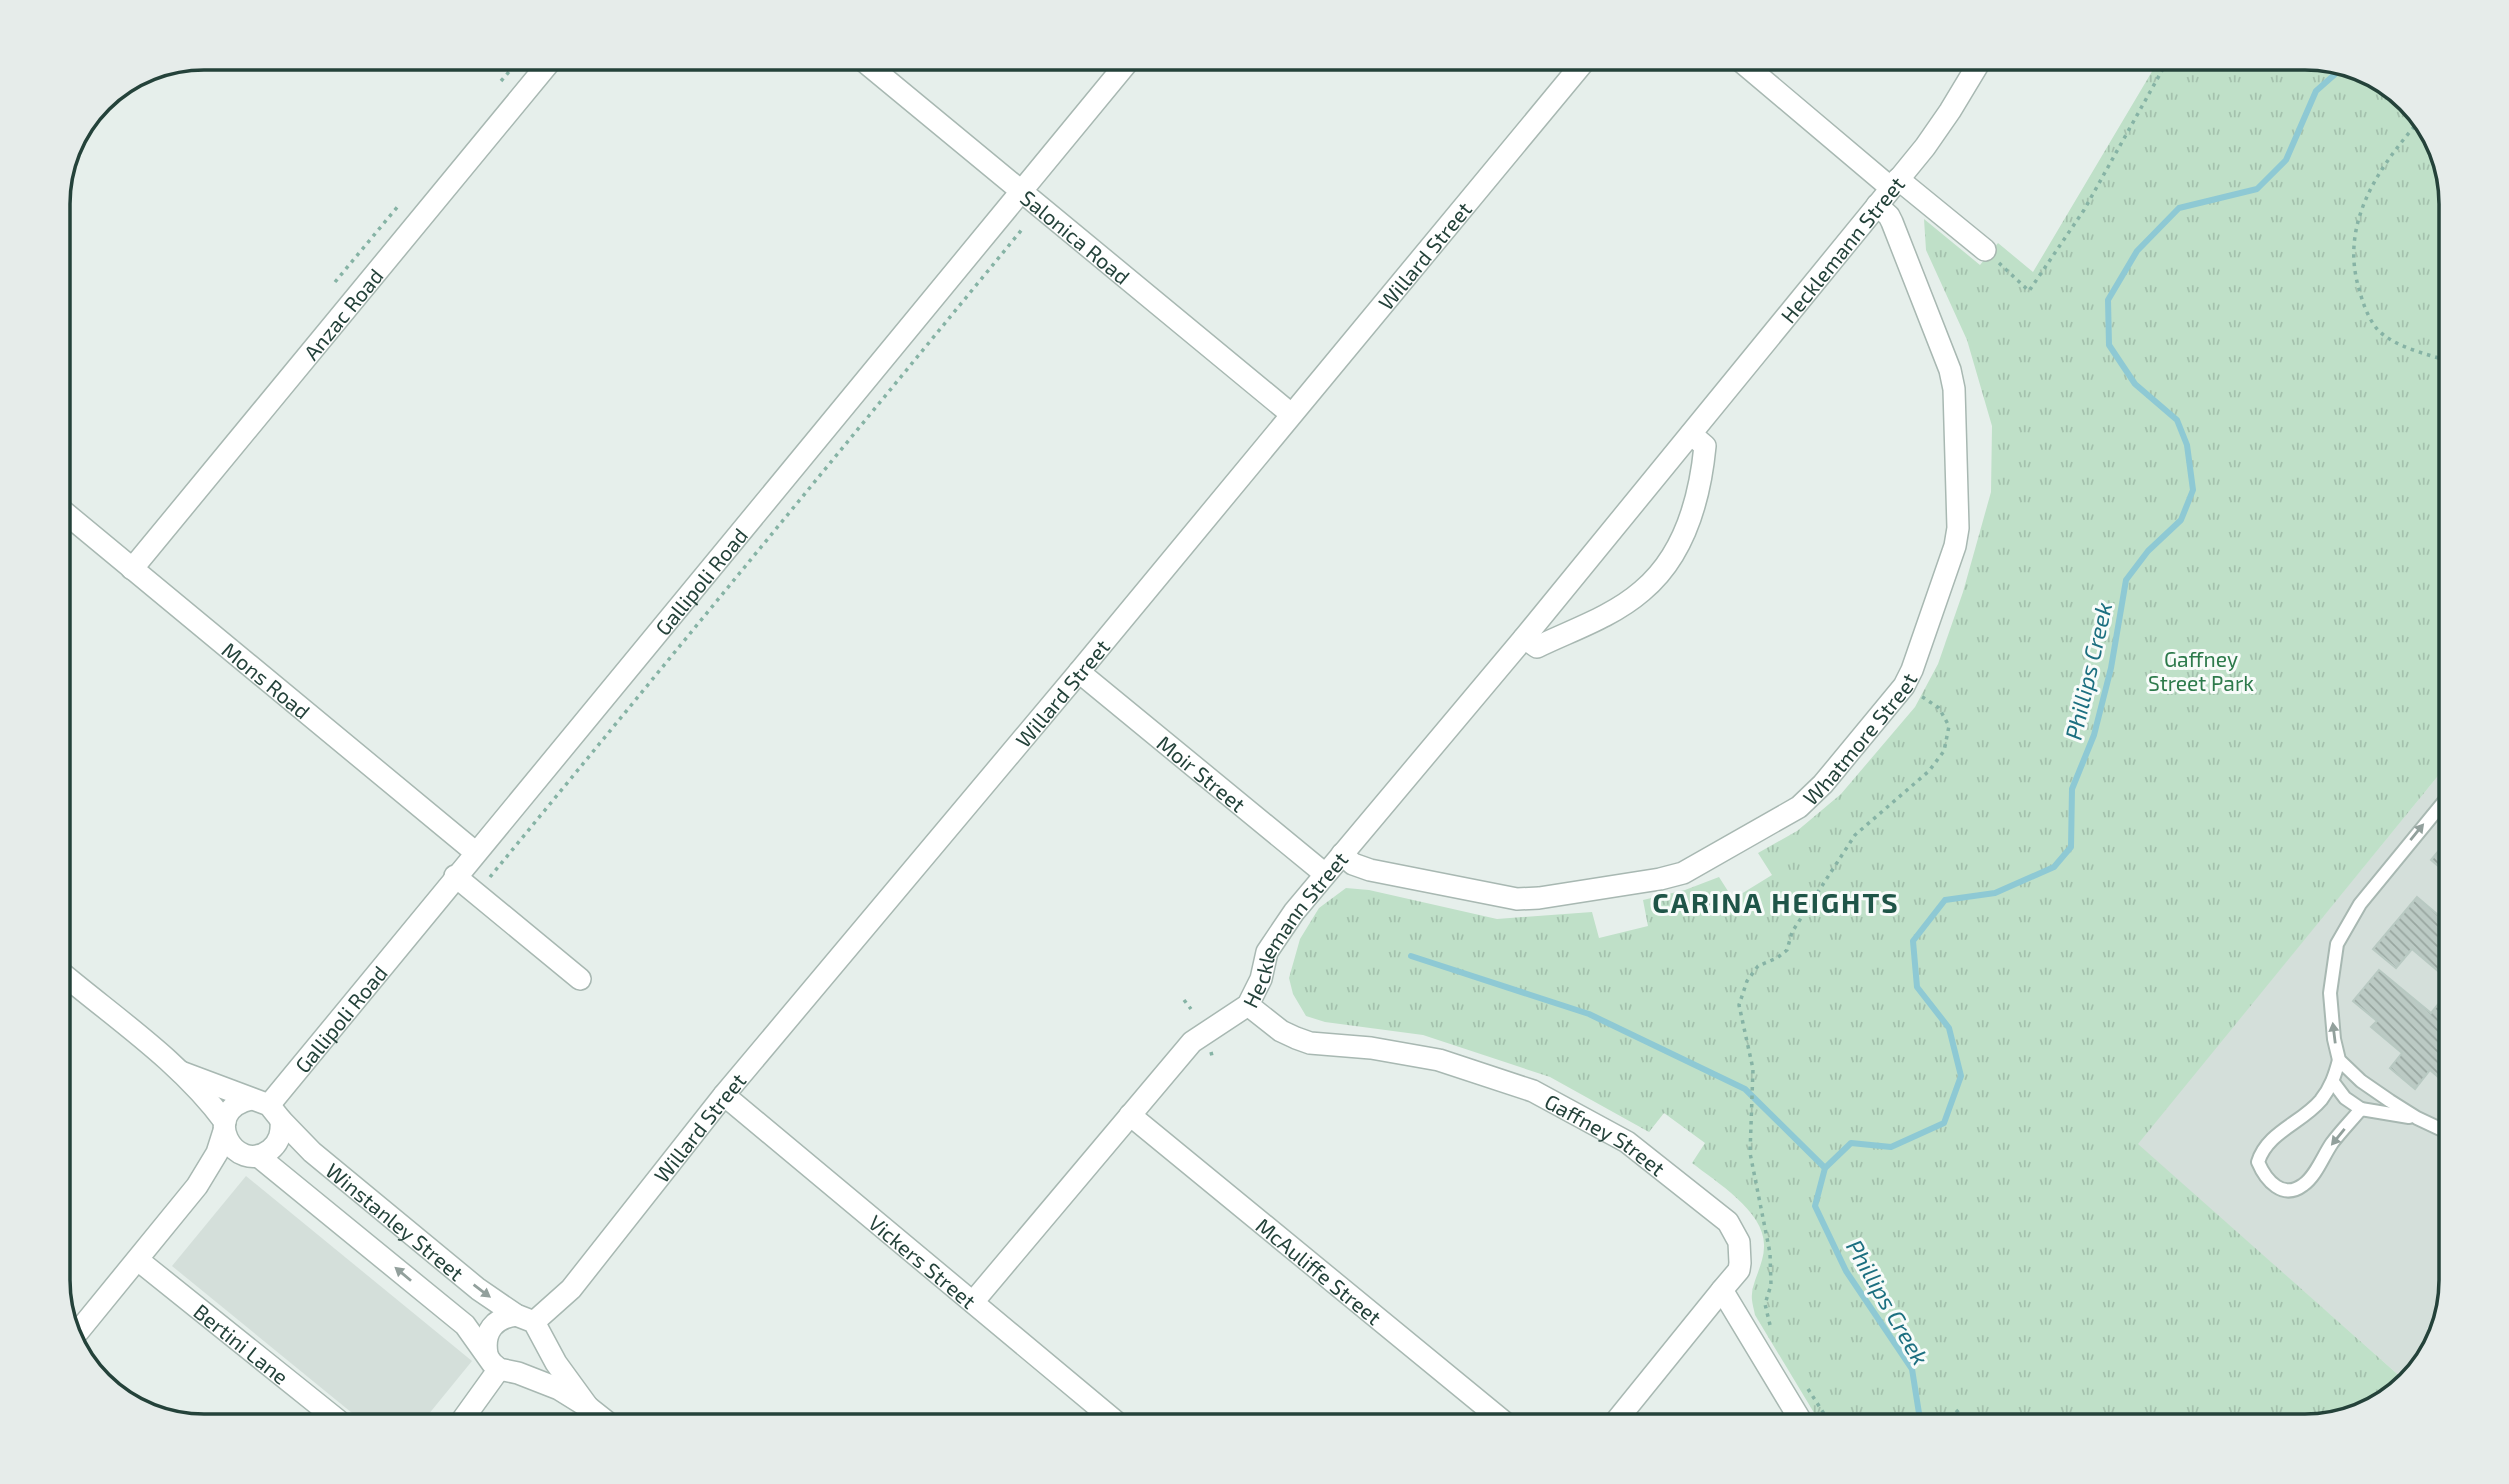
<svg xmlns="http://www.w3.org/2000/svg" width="2509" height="1484" font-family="'Exo 2',sans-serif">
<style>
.built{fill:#d4dfda}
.park{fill:url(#park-tufts)}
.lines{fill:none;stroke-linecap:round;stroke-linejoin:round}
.stream{stroke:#8ec9d4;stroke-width:6}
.building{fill:url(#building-back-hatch);stroke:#b8c9c2;stroke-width:2}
.service-casing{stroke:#a8b8b2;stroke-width:16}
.minor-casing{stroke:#a8b8b2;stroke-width:24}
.tertiary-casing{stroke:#a8b8b2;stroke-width:24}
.path{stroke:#86b3a5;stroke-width:3.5;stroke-dasharray:3.5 5;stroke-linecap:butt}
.service{stroke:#fff;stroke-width:12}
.minor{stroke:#fff;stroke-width:21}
.tertiary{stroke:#fff;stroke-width:21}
.oneway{fill:#92a09c}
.labels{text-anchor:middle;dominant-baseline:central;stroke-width:6;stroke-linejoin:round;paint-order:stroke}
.street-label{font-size:21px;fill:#24423a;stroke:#f7fbf9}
.park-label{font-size:21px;fill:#2d7a4b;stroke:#f7fbf9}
.water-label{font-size:23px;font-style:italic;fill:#1c6f80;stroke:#f7fbf9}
.district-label{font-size:28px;font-weight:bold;letter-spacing:2px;fill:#1f5548;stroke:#f7fbf9}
.rim{fill:none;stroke:#24423a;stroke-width:3.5}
</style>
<defs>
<pattern id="park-tufts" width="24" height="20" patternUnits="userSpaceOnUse" patternTransform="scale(1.75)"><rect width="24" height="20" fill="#bfe0c8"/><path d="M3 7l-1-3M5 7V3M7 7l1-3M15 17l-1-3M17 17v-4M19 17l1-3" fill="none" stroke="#a4c1ad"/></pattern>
<pattern id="building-back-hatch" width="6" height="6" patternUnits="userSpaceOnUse" patternTransform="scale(1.75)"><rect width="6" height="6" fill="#bbcac4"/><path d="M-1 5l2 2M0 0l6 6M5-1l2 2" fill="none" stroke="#98a6a0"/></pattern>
</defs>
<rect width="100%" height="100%" fill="#e6efeb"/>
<g class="built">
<polygon points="2451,760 2451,1280 2431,1353 2404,1380 2137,1144"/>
<polygon points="246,1176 472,1361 419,1426 368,1426 172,1266"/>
</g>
<path class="park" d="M 2160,58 L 2305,58 L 2378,78 L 2431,131 L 2451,195 L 2451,760 L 2138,1144 L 2404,1380 L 2378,1407 L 2305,1426 L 1822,1426 L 1755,1315 C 1754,1309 1751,1300 1752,1294 C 1753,1280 1764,1263 1764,1247 C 1766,1212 1716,1182 1692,1163 L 1705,1143 L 1664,1113 L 1649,1132 L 1550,1077 L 1423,1035 L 1325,1022 L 1306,1016 L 1293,994 L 1289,978 L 1300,939 L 1319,908 L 1346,888 L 1369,890 L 1497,919 L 1592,912 L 1599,938 L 1648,926 L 1643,900 L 1685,890 L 1719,877 L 1733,899 L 1772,875 L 1758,853 L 1797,831 L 1841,794 L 1915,707 L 1938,664 L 1963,592 L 1991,492 L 1992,426 L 1967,340 L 1926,250 L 1924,219 L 1980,265 L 1998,243 L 2033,272 Z"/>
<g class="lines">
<g class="stream">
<polyline points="1411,956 1589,1014 1745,1089 1825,1168"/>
<polyline points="1921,1426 1912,1369 1846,1271 1815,1206 1825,1168 1851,1143 1891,1147 1944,1123 1961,1076 1949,1028 1917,987 1913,941 1945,900 1995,893 2054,867 2071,847 2072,789 2094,735 2111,668 2126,580 2148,551 2181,520 2193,490 2187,445 2177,420 2135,384 2109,345 2108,300 2137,251 2179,208 2257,189 2286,160 2316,91 2342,68"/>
</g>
</g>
<g class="building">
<polygon points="2451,836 2451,877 2431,860"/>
<polygon points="2417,897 2451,926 2451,982 2412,949 2396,968 2373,949"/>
<polygon points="2379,970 2431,1013 2451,988 2451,1088 2430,1070 2415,1089 2390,1068 2402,1053 2371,1027 2377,1021 2353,1001"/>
</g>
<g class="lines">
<g class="service-casing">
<g id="service">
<polyline points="2451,793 2360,904 2337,944 2330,993 2334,1039 2339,1060 2361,1081 2390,1101 2417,1118 2451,1134"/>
<path d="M 2339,1060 C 2335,1075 2331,1087 2321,1100 C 2302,1123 2267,1132 2258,1162 C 2266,1181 2283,1200 2303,1185 C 2316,1176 2323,1156 2332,1143 C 2341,1131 2351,1121 2361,1109 L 2409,1117"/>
<polyline points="2333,1082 2345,1098 2361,1109"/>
</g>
</g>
<g class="minor-casing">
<g id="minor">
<path id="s1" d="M 860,58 L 1291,414"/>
<polyline points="1737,58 1891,188"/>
<polyline points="1898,179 1985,250"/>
<path id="s2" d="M 58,507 L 475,852"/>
<path id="s3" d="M 132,569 L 553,58"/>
<path d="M 1524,638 L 1537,647 C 1572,630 1612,617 1642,591 C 1684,556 1700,498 1705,446 L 1691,434"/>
<path id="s4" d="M 1079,672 L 1325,874"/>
<path id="s5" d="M 1342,854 L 1353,864 L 1370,870 L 1517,899 L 1539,898 L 1660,879 L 1683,873 L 1799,807 L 1823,784 L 1904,686 L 1912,670 L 1955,546 L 1958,528 L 1954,389 L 1950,370 L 1892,222 L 1889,216 L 1877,205"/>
<polyline points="455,876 580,979"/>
<path id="s6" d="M 1248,1005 L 1281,1031 L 1296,1038 L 1310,1043 L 1371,1048 L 1439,1060 L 1533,1091 L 1627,1142 L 1728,1222 L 1739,1242 L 1740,1263 L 1739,1270 L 1722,1290 L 1804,1426"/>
<path id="s7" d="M 724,1095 L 1121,1426"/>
<path id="s8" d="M 1130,1115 L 1509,1426"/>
<path id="s9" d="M 138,1260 L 345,1426"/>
<path id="s10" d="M 973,1302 L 1192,1042 L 1248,1005 L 1261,979 L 1267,952 L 1294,912 L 1524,638 L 1925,147 L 1950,111 L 1982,58"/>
<path id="s11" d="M 534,1322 L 571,1289 L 724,1095 L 1079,672 L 1587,58"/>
<polyline points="458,1426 499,1369"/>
<polyline points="1612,1426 1722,1290"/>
</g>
</g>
<g class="tertiary-casing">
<g id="tertiary">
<path d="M 58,970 C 115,1018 181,1062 225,1122"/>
<path id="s12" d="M 181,1072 L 269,1105 L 281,1120 L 312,1152 L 478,1289 L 516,1315 L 534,1322 L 556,1363 L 588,1407"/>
<path d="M 251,1099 C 198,1111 235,1177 270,1150 C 280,1142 282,1132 281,1120"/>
<path id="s13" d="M 269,1105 L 1131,58"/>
<polyline points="258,1156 465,1325 492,1363 499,1369 518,1373 559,1389 588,1407 612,1426"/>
<polyline points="73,1338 197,1186 217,1153 224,1131"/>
<path d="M 487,1354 C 483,1332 494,1318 516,1315"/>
</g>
</g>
<g class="path">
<polyline points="501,81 521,58"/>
<path d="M 2420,120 C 2378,168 2338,225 2360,292 C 2363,304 2369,320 2378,330 C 2396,348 2428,354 2451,362"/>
<polyline points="1999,263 2029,291 2084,210 2169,58"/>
<polyline points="335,282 399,205"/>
<polyline points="490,877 1024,227"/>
<polyline points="1184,1000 1191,1009"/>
<polyline points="1211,1052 1213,1060"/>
<polyline points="1770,1325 1765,1304 1771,1285 1770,1253 1750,1153 1753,1069 1739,1005 1747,981 1758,966 1777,958 1787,950 1792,932 1855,835 1929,771 1944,751 1949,726 1939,708 1921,696"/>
<polyline points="1808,1389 1832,1426"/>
<polyline points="1956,1410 1972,1426"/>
</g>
<use href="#service" class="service"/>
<use href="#minor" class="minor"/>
<use href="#tertiary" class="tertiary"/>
</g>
<defs><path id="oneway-solid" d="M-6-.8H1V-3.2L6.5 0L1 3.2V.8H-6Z" transform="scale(1.75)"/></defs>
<g class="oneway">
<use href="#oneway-solid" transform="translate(2417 832) rotate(-51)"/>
<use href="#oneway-solid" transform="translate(2334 1033) rotate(-97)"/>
<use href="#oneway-solid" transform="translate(2338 1137) rotate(129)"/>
<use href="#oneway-solid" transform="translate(403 1274) rotate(-140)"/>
<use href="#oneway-solid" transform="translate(482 1291) rotate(37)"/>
</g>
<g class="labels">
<g class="street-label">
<text stroke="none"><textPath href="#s1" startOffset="280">Salonica Road</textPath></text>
<text stroke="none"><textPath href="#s10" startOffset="1372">Hecklemann Street</textPath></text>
<text stroke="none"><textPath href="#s11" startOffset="1390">Willard Street</textPath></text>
<text stroke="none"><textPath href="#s3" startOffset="331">Anzac Road</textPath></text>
<text stroke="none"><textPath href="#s13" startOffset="679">Gallipoli Road</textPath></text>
<text stroke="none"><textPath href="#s2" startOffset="271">Mons Road</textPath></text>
<text stroke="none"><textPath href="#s11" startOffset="822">Willard Street</textPath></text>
<text stroke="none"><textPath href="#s5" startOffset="576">Whatmore Street</textPath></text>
<text stroke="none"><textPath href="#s4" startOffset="159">Moir Street</textPath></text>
<text stroke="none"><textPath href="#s10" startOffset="497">Hecklemann Street</textPath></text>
<text stroke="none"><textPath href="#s13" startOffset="112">Gallipoli Road</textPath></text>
<text stroke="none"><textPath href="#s11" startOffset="256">Willard Street</textPath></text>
<text stroke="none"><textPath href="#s6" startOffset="387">Gaffney Street</textPath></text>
<text stroke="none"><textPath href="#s12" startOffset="266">Winstanley Street</textPath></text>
<text stroke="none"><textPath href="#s7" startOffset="259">Vickers Street</textPath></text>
<text stroke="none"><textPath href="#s8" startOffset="245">McAuliffe Street</textPath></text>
<text stroke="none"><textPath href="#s9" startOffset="133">Bertini Lane</textPath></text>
</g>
<g class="park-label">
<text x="2201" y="658">Gaffney<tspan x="2201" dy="24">Street Park</tspan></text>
</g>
<g class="water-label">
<text transform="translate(2088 671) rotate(-77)">Phillips Creek</text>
<text transform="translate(1888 1302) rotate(60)">Phillips Creek</text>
</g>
<g class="district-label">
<text x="1776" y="902">CARINA HEIGHTS</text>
</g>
</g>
<path d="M0 0H2509V1484H0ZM204 70H2305A134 134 0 0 1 2439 204V1280A134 134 0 0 1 2305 1414H204A134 134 0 0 1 70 1280V204A134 134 0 0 1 204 70Z" fill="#e6ecea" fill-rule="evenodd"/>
<path class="rim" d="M204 70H2305A134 134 0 0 1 2439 204V1280A134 134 0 0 1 2305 1414H204A134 134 0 0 1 70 1280V204A134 134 0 0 1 204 70Z"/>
</svg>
